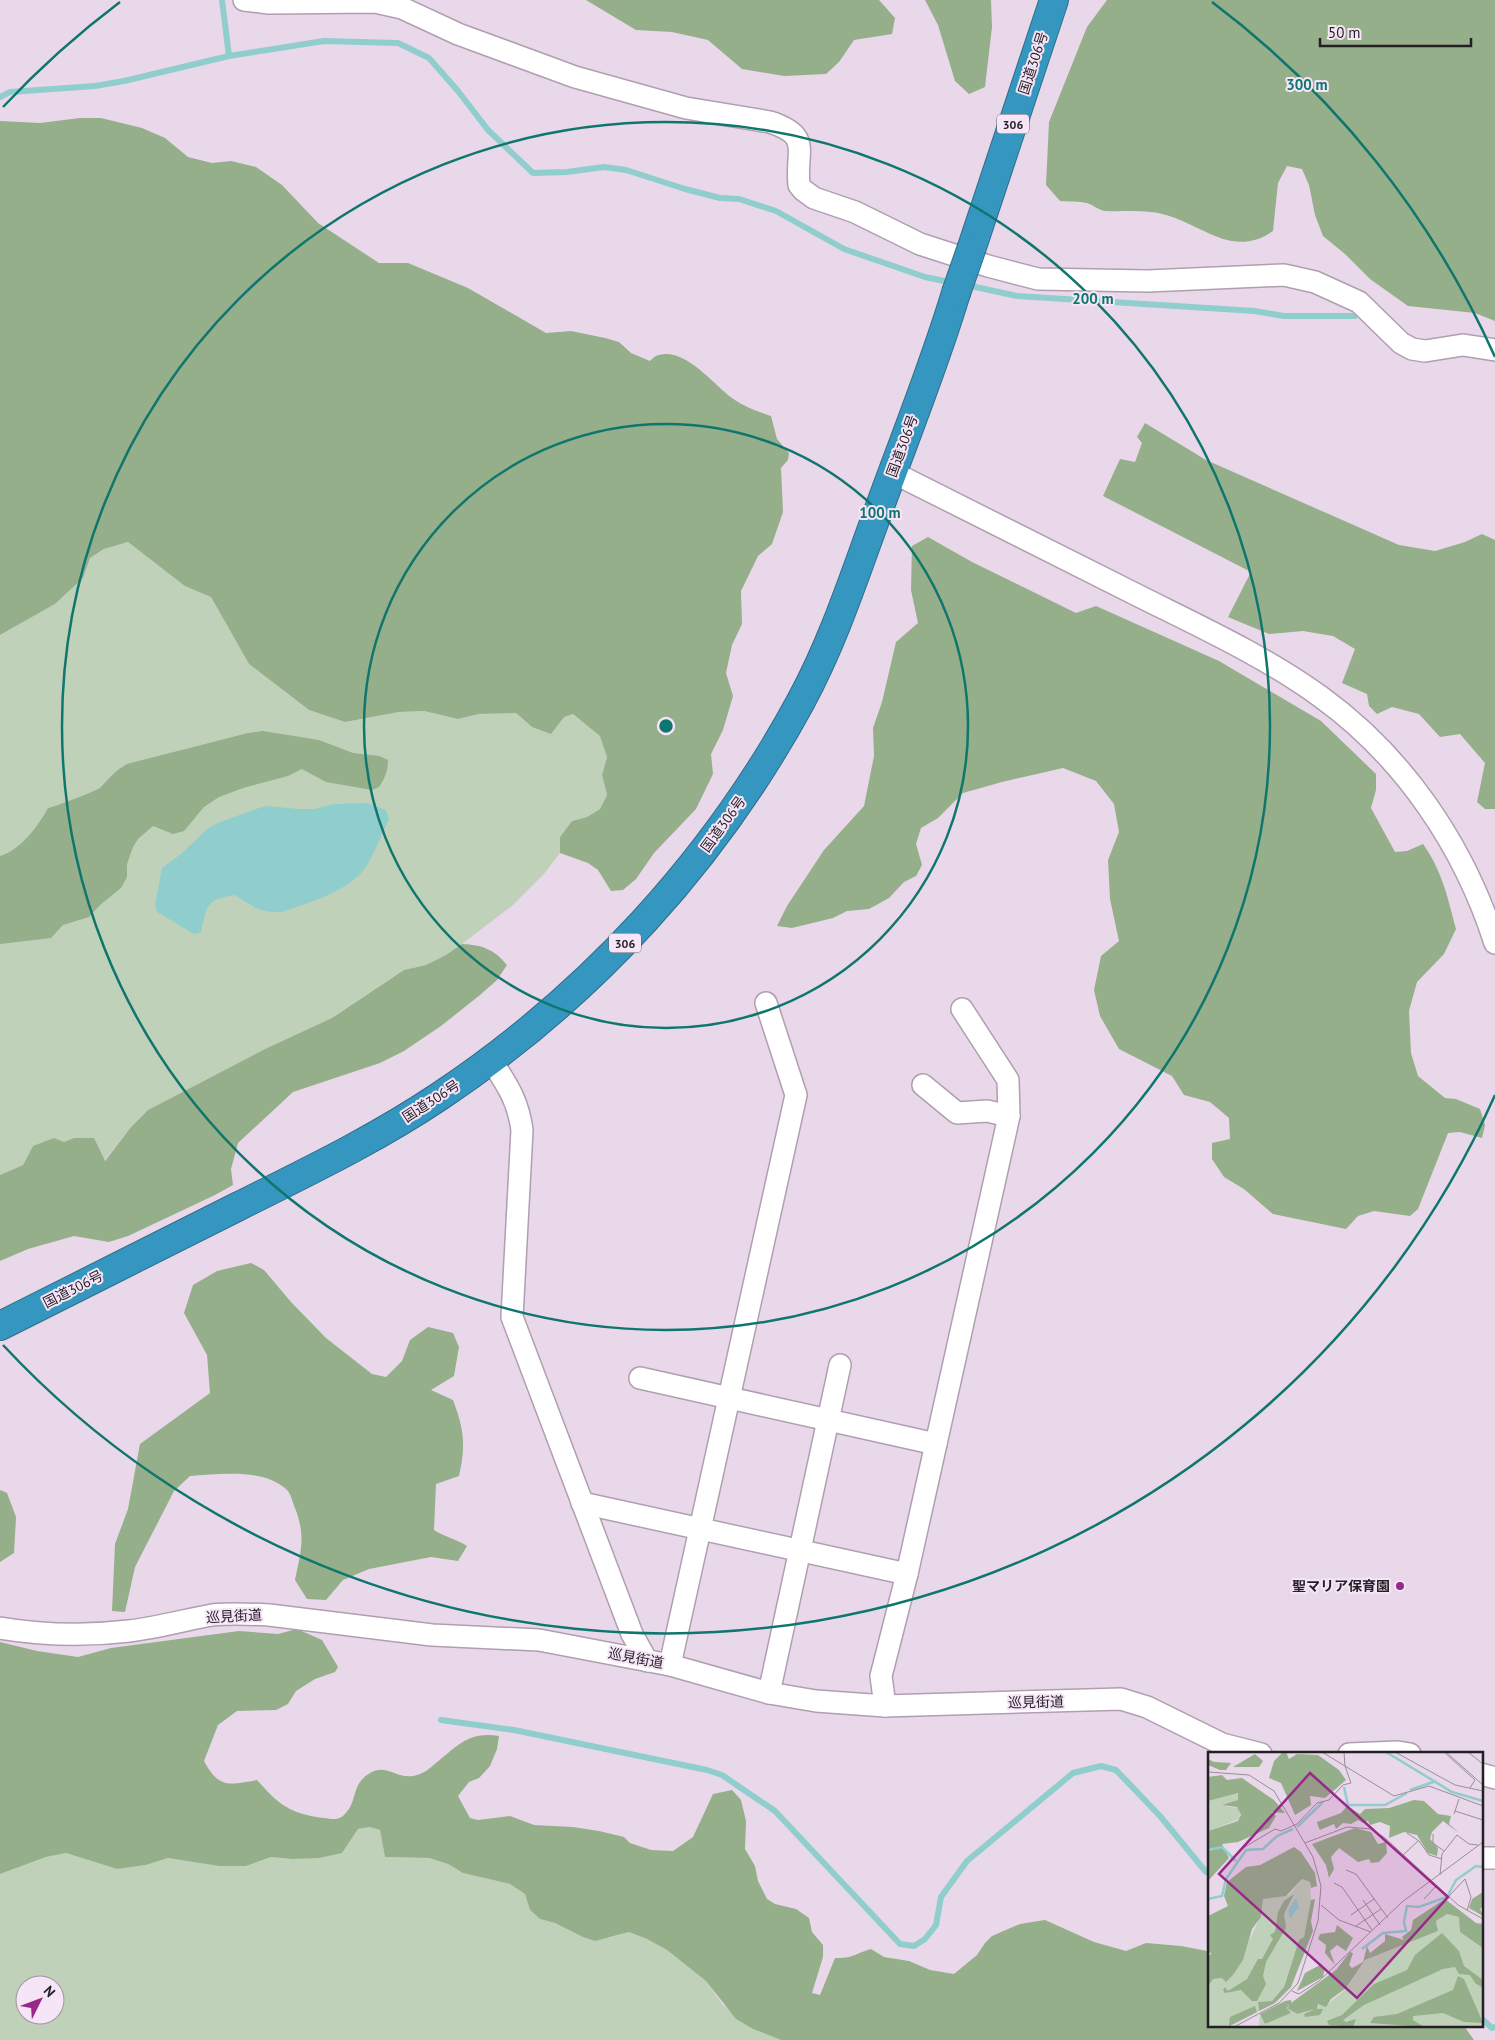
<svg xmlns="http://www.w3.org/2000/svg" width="1495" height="2040" font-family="'PT Sans','Noto Sans JP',sans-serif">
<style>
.green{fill:#c0d1b9;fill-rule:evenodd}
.forest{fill:#94af89}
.water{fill:#90cdcd}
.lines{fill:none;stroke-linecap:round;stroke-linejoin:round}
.stream{stroke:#90cdcd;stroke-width:6}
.minor-casing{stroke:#af9fb0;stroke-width:24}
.highway-casing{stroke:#2f6d8a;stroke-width:30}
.minor{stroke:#fff;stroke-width:21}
.highway{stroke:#3597c0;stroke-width:28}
.highway-bridge-casing{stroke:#2f6d8a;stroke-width:30;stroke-linecap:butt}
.highway-bridge{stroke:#3597c0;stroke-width:28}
.ring{fill:none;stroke:#0f766e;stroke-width:2.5}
.poi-dot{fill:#982988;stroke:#f6e5f7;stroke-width:2}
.labels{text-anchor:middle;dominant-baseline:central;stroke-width:4;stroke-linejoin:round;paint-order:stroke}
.shield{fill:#f6e5f7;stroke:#635a64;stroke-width:1}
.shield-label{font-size:12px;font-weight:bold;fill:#241e25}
.street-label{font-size:14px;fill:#241e25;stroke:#f6e5f7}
.poi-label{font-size:14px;font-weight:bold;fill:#241e25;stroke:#f6e5f7;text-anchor:end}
.inset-river{fill:none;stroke:#90cdcd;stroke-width:2.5}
.inset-road{fill:none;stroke:#9a8e9b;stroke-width:1}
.view{fill:#982988;fill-opacity:0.15;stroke:#982988;stroke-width:2.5}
.inset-edge{fill:none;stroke:#241e25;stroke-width:2.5}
.centre{fill:#0f766e;stroke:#f6e5f7;stroke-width:2.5}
.ring-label{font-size:15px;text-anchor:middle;font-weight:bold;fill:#0f766e;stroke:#f6e5f7;stroke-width:4;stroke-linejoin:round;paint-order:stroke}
</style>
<rect width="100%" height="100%" fill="#e9d8ea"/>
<g class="green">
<polygon points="128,542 185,585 211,597 249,664 309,710 345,722 399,712 424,711 458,719 479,714 516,713 532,727 573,714 600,735 607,757 602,775 607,795 600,809 587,817 572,821 560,837 560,853 544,874 513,905 462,944 446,955 426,965 404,970 332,1018 267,1048 148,1110 131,1127 104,1161 74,1138 64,1142 33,1146 23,1165 0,1175 0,635 55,604 83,578 90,558 104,549"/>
<path d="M 368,1827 L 380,1830 L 385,1857 L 429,1858 L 448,1864 L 463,1873 L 510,1884 L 525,1894 L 530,1910 L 540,1919 L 555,1923 L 583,1937 L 608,1938 L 629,1932 L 647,1939 L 667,1950 L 706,1981 L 723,2005 L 753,2029 L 781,2040 L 0,2040 L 0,1874 L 46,1857 L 66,1853 L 117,1869 L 146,1865 L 168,1858 L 219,1866 L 246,1866 L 271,1857 L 292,1859 L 342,1853 L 358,1829 ZM 25,1985 L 55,1985 L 55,2015 L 25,2015 Z"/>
</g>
<g class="forest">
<polygon points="586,0 879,0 895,18 892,34 854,40 839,62 826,74 784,76 742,69 708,40 672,32 636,30"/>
<polygon points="925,0 991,0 992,27 985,87 969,94 955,81 938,25"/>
<path d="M 1107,0 L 1495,0 L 1495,321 L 1475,313 L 1408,306 L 1370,279 L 1345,254 L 1323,236 L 1315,215 L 1309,185 L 1302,169 L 1287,166 L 1278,183 L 1273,231 C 1233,259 1203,225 1166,215 C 1145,209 1125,212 1105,211 C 1098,210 1094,205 1087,203 C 1079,201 1069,202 1060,201 L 1046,185 L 1049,122 L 1087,27 Z"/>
<path d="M 80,118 L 101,118 L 142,128 L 165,138 L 188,157 L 212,163 L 231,161 L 256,167 L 282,185 L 318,223 L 379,263 L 408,263 L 468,288 L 546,333 L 571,331 L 605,338 L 619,342 L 631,353 L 650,361 C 652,359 656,355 659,355 C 684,348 712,382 728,395 C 740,405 756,411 771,416 L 777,439 L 789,453 L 788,460 L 781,468 L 783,512 L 772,544 L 758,556 L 741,591 L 742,624 L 732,645 L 726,673 L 733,696 L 723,730 L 711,754 L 713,774 L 696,809 L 654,853 L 636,879 L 623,890 L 611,891 L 598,870 L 588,863 L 560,853 L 560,837 L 572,821 L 587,817 L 600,809 L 607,795 L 602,775 L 607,757 L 600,736 L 573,714 L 564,717 L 551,734 L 532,727 L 516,713 L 479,714 L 458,719 L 424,711 L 399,712 L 345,722 L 309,710 L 249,664 L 211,597 L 185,586 L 128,542 L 104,549 L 90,558 L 83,578 L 55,604 L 0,635 L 0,121 L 40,123 Z"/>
<polygon points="1145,423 1206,460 1399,545 1435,551 1465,542 1482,534 1495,540 1495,809 1485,809 1477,802 1485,763 1460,734 1440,737 1419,714 1392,707 1377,714 1369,706 1367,694 1342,683 1355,649 1333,636 1303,631 1269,634 1228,617 1251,572 1103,496 1120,459 1135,462 1142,443 1137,437"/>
<path d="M 928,537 L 972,562 L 1076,613 L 1096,606 L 1219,661 L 1321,721 L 1376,774 L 1376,790 L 1371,808 L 1395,852 L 1407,851 L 1423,844 C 1442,870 1448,899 1456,929 L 1444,954 L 1417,982 L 1409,1011 L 1411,1053 L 1418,1076 L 1445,1098 L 1456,1099 L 1480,1109 L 1485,1125 L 1482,1138 L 1460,1132 L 1448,1133 L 1418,1209 L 1410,1216 L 1374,1211 L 1358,1216 L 1346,1229 L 1273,1214 L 1244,1189 L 1224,1177 L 1212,1159 L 1212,1143 L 1230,1139 L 1229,1118 L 1210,1102 L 1184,1095 L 1172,1076 L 1119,1049 L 1100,1016 L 1094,990 L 1101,956 L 1119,941 L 1110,899 L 1108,860 L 1119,832 L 1114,804 L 1096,781 L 1063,768 L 1002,782 L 963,793 L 938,818 L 921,828 L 916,844 L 922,865 L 916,876 L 904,882 L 889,898 L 869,909 L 847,911 L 833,918 L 792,928 L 777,926 L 787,906 L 824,850 L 864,806 L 874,756 L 873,728 L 882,702 L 896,642 L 918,623 L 911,590 L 912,546 Z"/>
<path d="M 263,731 L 319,740 L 353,753 L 379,756 L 388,760 C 388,771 385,778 379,787 L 372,790 L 326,782 L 302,769 L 288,776 L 243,788 L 219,797 L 204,807 L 184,831 L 173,834 L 153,826 L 138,839 L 133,847 L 127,864 L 127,877 L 121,888 L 100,905 L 89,917 L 63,925 L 51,938 L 0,944 L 0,856 C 21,850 38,826 48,808 C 54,807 96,791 100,788 C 111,777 112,773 127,764 L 248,733 Z"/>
<path d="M 462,944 C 482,945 494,949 507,965 L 497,980 L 480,995 L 441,1026 L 404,1051 L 380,1063 L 293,1092 L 238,1143 L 231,1169 L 233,1185 L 215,1195 L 128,1236 L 109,1242 L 74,1236 L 28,1249 L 0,1261 L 0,1175 L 23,1165 L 33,1146 L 54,1138 L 64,1142 L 74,1138 L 94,1138 L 105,1161 L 131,1127 L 148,1110 L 267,1048 L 332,1018 L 404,970 L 426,965 L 446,955 Z"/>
<path d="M 251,1263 L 264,1270 L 291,1302 L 326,1338 L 372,1374 L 386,1377 L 402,1361 L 410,1340 L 428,1327 L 453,1333 L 459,1347 L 454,1376 L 431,1390 L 453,1400 C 464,1429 466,1445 459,1476 L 436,1484 L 434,1530 C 445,1537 456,1539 467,1546 L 458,1561 L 431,1557 L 369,1569 L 343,1580 L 326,1600 L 307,1599 L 295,1580 C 301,1551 306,1536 295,1508 C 293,1503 291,1494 287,1490 C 264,1468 220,1474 190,1476 L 174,1491 L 135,1567 L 125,1612 L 112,1611 L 115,1544 L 128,1509 L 140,1444 L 210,1393 L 207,1355 L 184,1313 L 193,1285 L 217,1271 Z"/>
<polygon points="0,1490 7,1493 16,1517 14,1553 0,1562"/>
<path d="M 297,1629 L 322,1640 L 338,1667 L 335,1672 L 315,1679 L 296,1691 L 288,1704 L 276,1710 L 237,1711 L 218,1725 L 204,1761 C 219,1789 229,1785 257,1780 C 278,1804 290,1814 324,1818 C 332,1819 339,1821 345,1814 C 358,1801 351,1784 370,1773 C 388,1762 398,1783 420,1774 C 426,1772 431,1767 436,1763 C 457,1746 469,1731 499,1736 L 497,1749 L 490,1766 L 479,1778 L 469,1782 L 458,1796 L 470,1818 L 478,1820 L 510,1816 L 534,1825 L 573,1827 L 599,1831 L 624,1837 L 630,1843 L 651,1850 L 673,1851 L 693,1837 L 713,1794 L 732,1790 L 741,1800 L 746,1821 L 745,1849 L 755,1866 L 758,1881 L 767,1899 L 775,1904 L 796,1909 L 809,1918 L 812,1932 L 823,1945 L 823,1957 L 812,1993 L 820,1995 L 835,1958 C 852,1959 856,1953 871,1949 L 884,1957 L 909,1961 L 930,1970 L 954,1974 L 977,1955 L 985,1943 L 992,1936 L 1020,1924 L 1045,1920 L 1094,1942 L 1126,1951 L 1146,1943 L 1181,1946 L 1207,1951 L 1209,2026 L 1464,2026 L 1474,2040 L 781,2040 L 753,2029 L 736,2019 L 706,1981 L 667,1950 L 647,1939 L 629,1932 L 595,1941 L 583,1937 L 555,1923 L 540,1919 L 530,1910 L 525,1894 L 510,1884 L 463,1873 L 448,1864 L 429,1858 L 385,1857 L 380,1830 L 369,1827 L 358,1829 L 342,1853 L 319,1858 L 292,1859 L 271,1857 L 246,1866 L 219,1866 L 168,1858 L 146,1865 L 117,1869 L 66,1853 L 46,1857 L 0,1874 L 0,1642 L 37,1651 L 78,1657 L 111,1648 L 239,1631 L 278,1634 Z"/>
</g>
<path class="water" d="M 367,803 L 386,810 L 389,819 C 382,834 374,854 366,867 C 350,891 307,903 282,912 C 260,914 253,906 235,895 C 206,899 207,906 201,932 L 194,934 L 157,912 L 155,905 L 162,868 L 181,854 L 207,829 L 218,823 L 259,808 L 267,806 L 298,809 L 314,809 L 334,804 Z"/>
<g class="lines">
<g class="stream">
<polyline points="222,0 229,56"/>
<polyline points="0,97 10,92 95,86 124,81 229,56 324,41 398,43 429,58 458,91 488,130 533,173 567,172 604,167 626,170 685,189 720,198 739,199 776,211 844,249 925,277 954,283"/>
<polyline points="966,285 1017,296 1255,311 1284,316 1355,316"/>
<polyline points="441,1720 514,1730 707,1770 722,1775 775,1811 900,1944 914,1946 925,1939 936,1925 941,1897 967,1861 1073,1773 1101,1766 1116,1770 1160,1816 1206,1872 1209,1873"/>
<polyline points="1481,2018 1492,2028 1495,2027"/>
</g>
<g class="minor-casing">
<g id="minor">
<path d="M 244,0 L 269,3 L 375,2 L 402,8 L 458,34 L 575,77 L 686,108 L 770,122 C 813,136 795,151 799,185 L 803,190 L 814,198 L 855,212 L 920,244 L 988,266 L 1038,279 L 1148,281 L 1284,275 L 1315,282 L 1359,302 L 1401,343 L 1412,349 L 1425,351 L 1463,345 L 1495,350"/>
<path d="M 892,472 C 971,512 1049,551 1127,590 C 1192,623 1262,654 1321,697 C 1404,757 1464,846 1495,943"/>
<path d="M 491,1060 C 507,1085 518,1100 522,1130 L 512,1317 L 632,1634 L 647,1661"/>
<polyline points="923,1085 957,1113 987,1111 1009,1116"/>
<polyline points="640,1378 936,1444"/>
<polyline points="582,1503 907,1574"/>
<path d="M 0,1628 C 42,1635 87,1636 129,1631 C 157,1628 184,1620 212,1615 C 231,1613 250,1614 269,1615 L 432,1635 L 539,1640 L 670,1665 L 769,1693 L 816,1701 L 885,1706 L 1121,1699 L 1147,1707 L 1222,1744 L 1261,1754"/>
<polyline points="670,1665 796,1095 766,1003"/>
<polyline points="769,1693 840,1365"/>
<polyline points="885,1706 881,1676 907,1574 1009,1116 1008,1080 962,1009"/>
<polyline points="1349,1754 1398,1752 1410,1754"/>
<polyline points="1481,1774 1495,1778"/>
<polyline points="1481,1858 1495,1858"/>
</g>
</g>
<g class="highway-casing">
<g id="highway">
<polyline points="972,247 1054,0"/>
<path d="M 0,1326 C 80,1286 159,1246 239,1206 C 307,1172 376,1139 440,1096 C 590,996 715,860 801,701 C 834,640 855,574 879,509 C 905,437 934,366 956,293"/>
</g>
</g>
<use href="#minor" class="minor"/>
<use href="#highway" class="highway"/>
<g class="highway-bridge-casing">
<polyline id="highway-bridge" points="956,293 972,247"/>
</g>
<use href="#highway-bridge" class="highway-bridge"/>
</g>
<g class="ring">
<circle cx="666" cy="726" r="302"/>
<circle cx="666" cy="726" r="604"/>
<path d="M1495 1095A907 907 0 0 1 3 1345M3 107A907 907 0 0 1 120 2M1212 2A907 907 0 0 1 1495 357"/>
</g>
<circle class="poi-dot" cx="1400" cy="1586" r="5"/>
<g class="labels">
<g class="shield">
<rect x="997" y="114.5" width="32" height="19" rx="4"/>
<rect x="609" y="933.5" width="32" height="19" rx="4"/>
</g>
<g class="shield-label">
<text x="1013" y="124">306</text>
<text x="625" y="943">306</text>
</g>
<g class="street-label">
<text transform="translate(1033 63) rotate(-72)">国道306号</text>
<text transform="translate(902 446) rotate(-70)">国道306号</text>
<text transform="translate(723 824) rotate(-54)">国道306号</text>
<text transform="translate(431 1101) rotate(-33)">国道306号</text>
<text transform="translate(73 1289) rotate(-27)">国道306号</text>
<text transform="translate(234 1616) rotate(-3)">巡見街道</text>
<text transform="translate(636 1658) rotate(11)">巡見街道</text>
<text transform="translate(1036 1702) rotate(-1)">巡見街道</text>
</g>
<g class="poi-label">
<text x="1390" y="1586">聖マリア保育園</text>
</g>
</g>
<g transform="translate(1208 1752)">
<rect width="275" height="275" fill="#e9d8ea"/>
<path d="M 28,41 L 31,42 L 30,48 L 16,54 L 31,56 L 32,67 L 0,79 L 0,49 ZM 94,127 L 102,130 L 103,150 L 96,186 L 91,188 L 75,237 L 64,249 L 50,250 L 51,259 L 21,275 L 0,275 L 0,234 L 5,227 L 15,226 L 18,230 L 25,223 L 54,161 L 55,146 L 81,143 ZM 239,162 L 251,165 L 255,180 L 275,196 L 275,275 L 51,275 L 52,262 L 57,272 L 83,261 L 79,255 L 85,247 L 80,257 L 92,262 L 109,257 L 112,251 L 120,252 L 138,237 L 157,208 L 230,179 L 228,169 Z" fill="#c0d1b9"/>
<path d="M 75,0 L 78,0 L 81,7 L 89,2 L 110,3 L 131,18 L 138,28 L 117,46 L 102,44 L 103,53 L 87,63 L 73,31 L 61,26 L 66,9 ZM 47,2 L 55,9 L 51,15 L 25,15 ZM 0,7 L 6,10 L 23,11 L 18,18 L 12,18 L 0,13 ZM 14,23 L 19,28 L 34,26 L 66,48 L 77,61 L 63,60 L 68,64 L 61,76 L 30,90 L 14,92 L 21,106 L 0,129 L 0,79 L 30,69 L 33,63 L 29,55 L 14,53 L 30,48 L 30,41 L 0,49 L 0,25 ZM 206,48 L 216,49 L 230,62 L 243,64 L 241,72 L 251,81 L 235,69 L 224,80 L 222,87 L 230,96 L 229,104 L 220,101 L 209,83 L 196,80 L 181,86 L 182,74 L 172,70 L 162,73 L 160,69 L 155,71 L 150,68 L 143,72 L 135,71 L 128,77 L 126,72 L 112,78 L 110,74 L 109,70 L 133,61 L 139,54 L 152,62 L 157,57 L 181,56 ZM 147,76 L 163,80 L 170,92 L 178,90 L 179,101 L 171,110 L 163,111 L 161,107 L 150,110 L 131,96 L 123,105 L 126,117 L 121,126 L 118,113 L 104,92 ZM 86,95 L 93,100 L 107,121 L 109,134 L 103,136 L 102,130 L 94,127 L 78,144 L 55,147 L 53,165 L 44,177 L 35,208 L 25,223 L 18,230 L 14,226 L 5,227 L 0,234 L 0,204 L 3,202 L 3,200 L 0,203 L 0,164 L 20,154 L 16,144 L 19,130 L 38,115 L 52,113 ZM 275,140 L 275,154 L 272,157 L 275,164 L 261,156 L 264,147 ZM 86,142 L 76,162 L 78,176 L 58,210 L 55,224 L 58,232 L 49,249 L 44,249 L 33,238 L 17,241 L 15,238 L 17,235 L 20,239 L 39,227 L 50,207 L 54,207 L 65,187 L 62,183 L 67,180 L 70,160 L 76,149 ZM 107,147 L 103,169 L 105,179 L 83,235 L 67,251 L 51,259 L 50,250 L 64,249 L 76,235 L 91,188 L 96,185 L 103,148 ZM 237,147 L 268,171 L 275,172 L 275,196 L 252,180 L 251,165 L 239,162 L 228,169 L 230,179 L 157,208 L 138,236 L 123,247 L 118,255 L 110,252 L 109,257 L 115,257 L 112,263 L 97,265 L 96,262 L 107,257 L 90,262 L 80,257 L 81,252 L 79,256 L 83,261 L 57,272 L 52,262 L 77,249 L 83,248 L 83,251 L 128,218 L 142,200 L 145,201 L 141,213 L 144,216 L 155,210 L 159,194 L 162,201 L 177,189 L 177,182 L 196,188 L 194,185 L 203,178 L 205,168 ZM 129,173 L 145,186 L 138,199 L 129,193 L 122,199 L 127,213 L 117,201 L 118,193 L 110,187 L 112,182 L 127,180 ZM 234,181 L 251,199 L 256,214 L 275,228 L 275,236 L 267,231 L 262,223 L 251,222 L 247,215 L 235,217 L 156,253 L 135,268 L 138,270 L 148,267 L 145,275 L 121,273 L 119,269 L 134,263 L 166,232 L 199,218 L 207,203 ZM 112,213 L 117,216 L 115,225 L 89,239 L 97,221 ZM 250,224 L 256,227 L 275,271 L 256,270 L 235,261 L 205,264 L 205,268 L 216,275 L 162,271 L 166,265 L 189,262 L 245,238 ZM 47,254 L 49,260 L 21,274 L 22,265 Z" fill="#94af89"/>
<path d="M 88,146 L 91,155 L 82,167 L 80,158 Z" fill="#90cdcd"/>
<path class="inset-river" d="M 178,0 L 244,40 L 275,49M 136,35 L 140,53 L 177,53 L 199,41M 202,38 L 228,29M 89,75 L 115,50M 0,98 L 14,95 L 28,109M 0,147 L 14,144 L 18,127 L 38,98 L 55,97 L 69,84 L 85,77M 154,197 L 175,181 L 198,179 L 196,170 L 199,154 L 211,155 L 239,145 L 248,128 L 268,114 L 275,115"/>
<path class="inset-road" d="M 114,0 L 186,44 L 221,34 L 275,54M 187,0 L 247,33 L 275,39M 236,0 L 267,28 L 262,36M 238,0 L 275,33M 260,0 L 275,12M 0,20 L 41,23 L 66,39 L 105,105 L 113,134 L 110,169 L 90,231 L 71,251 L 26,275M 247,59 L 275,68M 246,62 L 251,47M 199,81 L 211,89 L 221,103 L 234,107M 225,82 L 225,91 L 236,99M 97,91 L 139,75 L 163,77 L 177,86 L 250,153 L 275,167M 195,103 L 210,89M 25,107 L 35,96 L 67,77 L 73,79 L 89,72 L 109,51 L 121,48 L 135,33 L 143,31 L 137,14 L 136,0M 138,118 L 148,122 L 180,166M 232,123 L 234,102 L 249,83 L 261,92 L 270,93M 126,131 L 134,135 L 164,178M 241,144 L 257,127 L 263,145 L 259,159M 216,147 L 229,133M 155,148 L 172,173M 113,153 L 131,168 L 163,180M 143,163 L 166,147M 148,174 L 173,157M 84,239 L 91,242 L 111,229 L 194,150 L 275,90"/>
<path class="view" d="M 102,21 L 240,145 L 149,246 L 11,122 Z"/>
<rect width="275" height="275" class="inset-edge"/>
</g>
<circle cx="666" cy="726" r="8" class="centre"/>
<g class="ring-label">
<text x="1307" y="90">300 m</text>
<text x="1093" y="304">200 m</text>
<text x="880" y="518">100 m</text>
</g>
<g transform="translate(40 2000) rotate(48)"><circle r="24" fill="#f6e5f7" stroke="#a295a3"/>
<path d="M0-4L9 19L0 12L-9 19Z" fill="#982988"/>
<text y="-8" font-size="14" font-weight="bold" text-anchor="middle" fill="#241e25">N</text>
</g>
<path d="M1320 38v8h151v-8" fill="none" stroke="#241e25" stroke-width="2.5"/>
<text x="1328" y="38" font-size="15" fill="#241e25" stroke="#f6e5f7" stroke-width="4" paint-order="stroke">50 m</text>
</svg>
